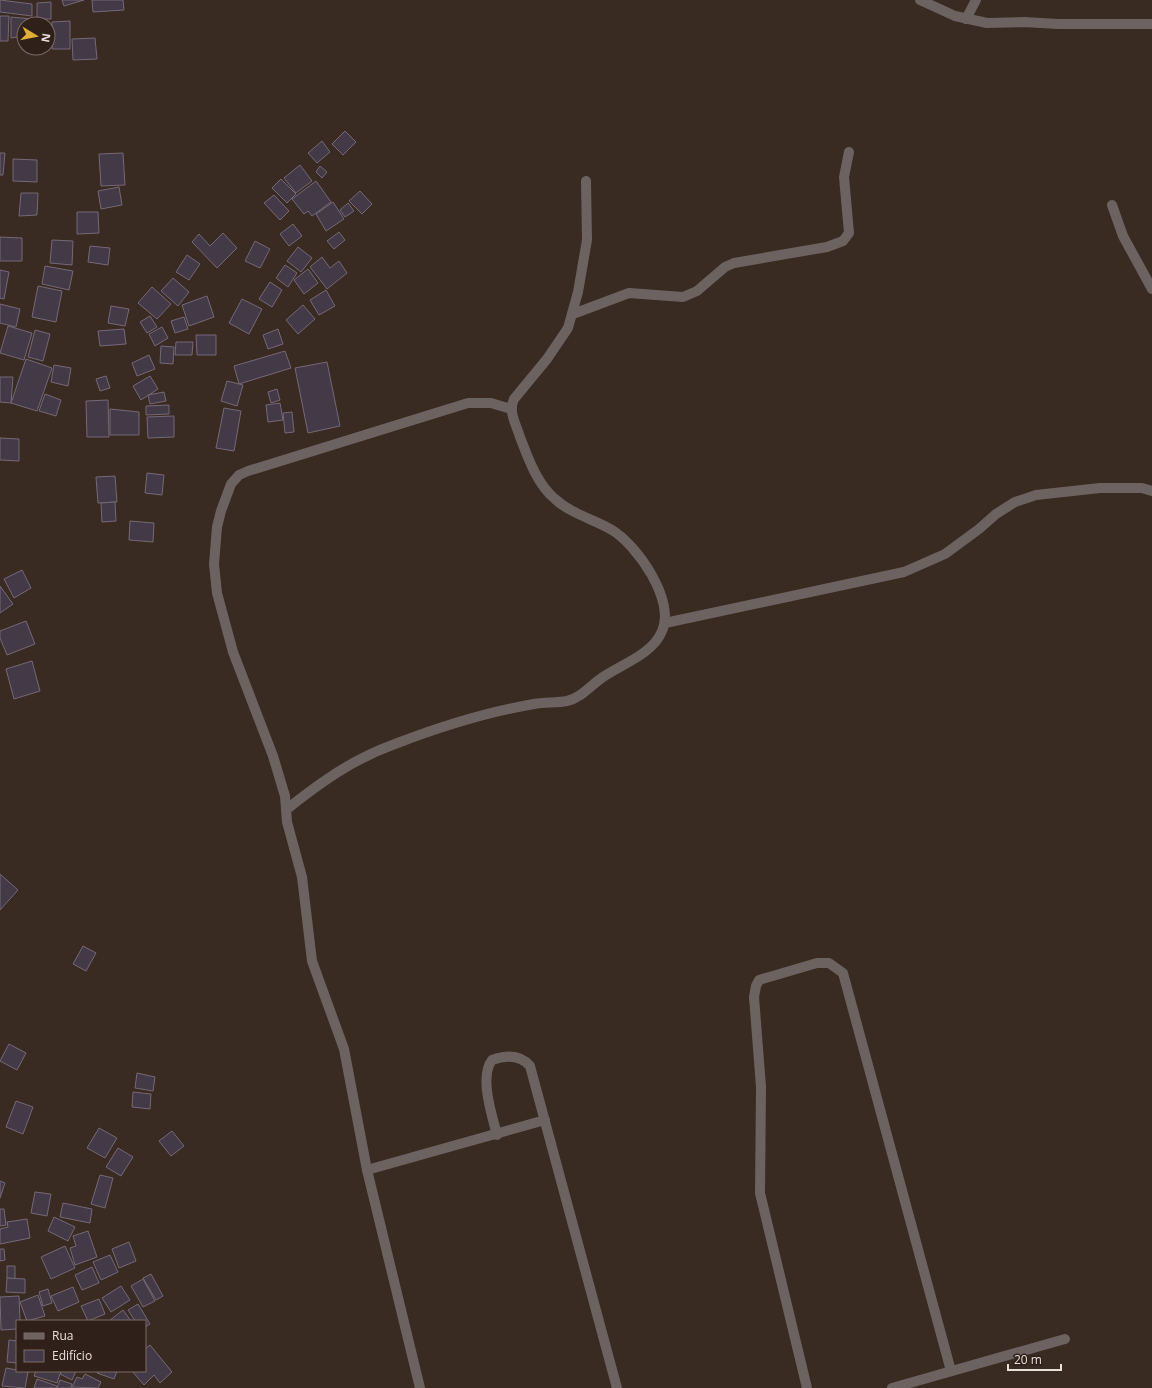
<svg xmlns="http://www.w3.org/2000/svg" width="1152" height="1388" font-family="'Open Sans',sans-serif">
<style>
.building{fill:#443946;stroke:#756977}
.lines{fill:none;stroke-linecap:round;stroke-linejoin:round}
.minor{stroke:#6c6361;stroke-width:10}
</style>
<rect width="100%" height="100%" fill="#392a22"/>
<g class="building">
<polygon points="0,0 32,4 32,16 0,12"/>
<polygon points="62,0 84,0 64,6"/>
<polygon points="92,0 123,0 124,10 93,12"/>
<polygon points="51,2 51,19 37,19 37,3"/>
<polygon points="0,16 9,16 8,41 0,41"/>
<polygon points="11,17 33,19 34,24 24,24 24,36 11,38"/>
<polygon points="70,21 70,49 52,49 52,22"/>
<polygon points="95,38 97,59 73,60 72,39"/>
<polygon points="345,131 356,142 343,155 332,144"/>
<polygon points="322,141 330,152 317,163 308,153"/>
<polygon points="0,153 5,153 3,175 0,175"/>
<polygon points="123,153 125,185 101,186 99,154"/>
<polygon points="13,159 37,160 37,182 13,181"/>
<polygon points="300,165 312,181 296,193 284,178"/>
<polygon points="320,166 327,172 322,178 316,172"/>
<polygon points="281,179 296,194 287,203 272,188"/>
<polygon points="316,181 331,202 312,216 308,211 304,214 292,199"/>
<polygon points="119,187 122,205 101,209 98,191"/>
<polygon points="360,191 372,204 362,214 349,201"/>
<polygon points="21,193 38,193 37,215 19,216"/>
<polygon points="274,195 289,211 280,220 264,203"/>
<polygon points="333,202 344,219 326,231 316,214"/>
<polygon points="348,203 354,211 345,217 340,210"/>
<polygon points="77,212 98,212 99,233 77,234"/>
<polygon points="293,224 302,236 289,246 280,234"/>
<polygon points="339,232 345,240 334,249 327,241"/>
<polygon points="223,233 237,248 217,268 192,242 199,234 210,246"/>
<polygon points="0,237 22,238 22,261 0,261"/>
<polygon points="52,240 73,241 72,265 50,263"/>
<polygon points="255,241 270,249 260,268 245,261"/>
<polygon points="90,246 110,248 108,265 88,262"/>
<polygon points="298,247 312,258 301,272 287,261"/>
<polygon points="187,255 200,264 189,280 176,272"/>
<polygon points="322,257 330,268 339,261 347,273 327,289 310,267"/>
<polygon points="285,265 297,273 288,287 276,278"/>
<polygon points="45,266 73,271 69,290 42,284"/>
<polygon points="308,269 318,283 304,294 294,280"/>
<polygon points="0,270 9,272 4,299 0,298"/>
<polygon points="173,278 189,292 178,306 161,291"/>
<polygon points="270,282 282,290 272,307 259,299"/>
<polygon points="38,286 62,291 56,322 32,317"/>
<polygon points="152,287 171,304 157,319 138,303"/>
<polygon points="326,290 335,306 319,315 310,300"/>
<polygon points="207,296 214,317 189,326 182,305"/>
<polygon points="242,299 262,309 249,334 229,323"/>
<polygon points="0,304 20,309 16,327 0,323"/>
<polygon points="303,305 315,319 298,334 286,320"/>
<polygon points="111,306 129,309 125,326 108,323"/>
<polygon points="150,316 157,327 147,333 140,322"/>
<polygon points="184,317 188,329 175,333 171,321"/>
<polygon points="8,326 32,333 24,360 0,353"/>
<polygon points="162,327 168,338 155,346 149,334"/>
<polygon points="124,329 126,344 100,346 98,331"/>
<polygon points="278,329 283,344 268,349 263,335"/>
<polygon points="35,330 50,334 43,361 28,357"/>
<polygon points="196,335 216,335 216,355 197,355"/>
<polygon points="176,342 193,342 192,355 175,355"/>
<polygon points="161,346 174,347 173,364 160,363"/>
<polygon points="285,351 291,368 239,384 234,366"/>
<polygon points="149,355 155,369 137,376 132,363"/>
<polygon points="26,359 52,368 37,411 11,403"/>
<polygon points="327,362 340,426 308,433 295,368"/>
<polygon points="54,365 71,368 68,386 51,382"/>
<polygon points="106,376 110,388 100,391 96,379"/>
<polygon points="150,376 158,389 141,400 133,386"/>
<polygon points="0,377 13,377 11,403 0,402"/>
<polygon points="227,381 243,385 237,406 221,401"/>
<polygon points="277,389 280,400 271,403 268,392"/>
<polygon points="164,392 166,401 150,404 148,395"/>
<polygon points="45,394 61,400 56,416 39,411"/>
<polygon points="108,400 109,437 87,437 86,401"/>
<polygon points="280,403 283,420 268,422 266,405"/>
<polygon points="169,405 169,414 146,415 146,406"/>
<polygon points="224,408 241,411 234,451 216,448"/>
<polygon points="110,409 139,412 139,435 110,435"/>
<polygon points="292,412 294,432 285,433 283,413"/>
<polygon points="174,416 174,437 148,438 147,417"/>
<polygon points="0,438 19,439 19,461 0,460"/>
<polygon points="147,473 164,475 162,495 145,493"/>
<polygon points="115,476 117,502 98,503 96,477"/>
<polygon points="115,502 116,521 102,522 101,503"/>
<polygon points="130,521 154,523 153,542 129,540"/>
<polygon points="22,570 31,588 14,598 4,579"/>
<polygon points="0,586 13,604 0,613"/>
<polygon points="26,621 35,644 7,655 0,638 0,631"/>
<polygon points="32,661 40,691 14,699 6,669"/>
<polygon points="0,874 18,890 0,910"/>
<polygon points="83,946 96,953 86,971 73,964"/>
<polygon points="9,1044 26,1053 17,1070 0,1061"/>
<polygon points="137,1073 155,1077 153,1091 135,1088"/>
<polygon points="133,1092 151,1094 150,1109 132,1107"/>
<polygon points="16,1101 33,1107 23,1134 6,1127"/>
<polygon points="99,1128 117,1138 105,1158 87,1148"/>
<polygon points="172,1131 184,1146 171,1156 159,1141"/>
<polygon points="118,1148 133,1157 121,1176 106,1167"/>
<polygon points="100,1175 113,1178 105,1208 91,1204"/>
<polygon points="0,1181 5,1183 0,1198"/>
<polygon points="35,1192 51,1194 47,1216 31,1213"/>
<polygon points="63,1203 92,1209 90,1223 60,1217"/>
<polygon points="0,1209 4,1209 6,1225 0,1226"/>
<polygon points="54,1217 75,1227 68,1241 48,1231"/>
<polygon points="27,1219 30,1238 0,1244 0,1229 8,1227 7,1222"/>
<polygon points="88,1231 97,1257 75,1265 70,1248 76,1246 73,1236"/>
<polygon points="129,1242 136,1261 119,1268 112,1249"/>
<polygon points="65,1246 75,1268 51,1279 41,1257"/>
<polygon points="0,1249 4,1249 5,1260 0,1261"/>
<polygon points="110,1255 118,1272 101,1280 93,1262"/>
<polygon points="7,1266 15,1266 15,1279 7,1278"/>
<polygon points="92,1267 99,1283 82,1290 75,1275"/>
<polygon points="151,1274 163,1296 156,1300 143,1278"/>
<polygon points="7,1278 25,1279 25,1293 6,1292"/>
<polygon points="143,1279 155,1301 143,1307 131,1286"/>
<polygon points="121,1286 130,1300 111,1312 102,1298"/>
<polygon points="73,1287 79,1302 58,1311 51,1296"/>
<polygon points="48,1289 52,1303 43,1306 39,1292"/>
<polygon points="38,1295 45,1316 27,1321 20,1302"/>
<polygon points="19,1296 20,1320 17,1321 17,1329 1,1330 0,1297"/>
<polygon points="99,1299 105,1314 88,1321 81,1306"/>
<polygon points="138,1304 150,1324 145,1327 145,1321 135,1321 128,1310"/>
<polygon points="123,1310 131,1321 109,1321"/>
<polygon points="9,1340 17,1341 17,1363 7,1362"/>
<polygon points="150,1345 172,1372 160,1383 154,1375 144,1385 132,1371 145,1371 145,1349"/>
<polygon points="6,1368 28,1372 25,1388 2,1386"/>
<polygon points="36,1371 61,1371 57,1383 34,1376"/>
<polygon points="62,1371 76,1371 72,1380 60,1374"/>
<polygon points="98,1371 117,1371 114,1379 97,1373"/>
<polygon points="85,1374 101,1382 98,1388 72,1387 77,1377 82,1379"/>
<polygon points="37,1379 57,1386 56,1388 34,1388"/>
<polygon points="60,1380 72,1384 71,1388 57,1388"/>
</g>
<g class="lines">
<g class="minor">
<polyline points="920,0 955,16 987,23 1024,22 1058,24 1152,24"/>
<polyline points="966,19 976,0"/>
<polyline points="1112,205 1123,236 1152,289"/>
<polyline points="573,314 629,293 683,297 697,291 725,267 734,263 827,247 843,241 849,233 844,177 849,152"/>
<polyline points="665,623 904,572 945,554 979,529 996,514 1015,502 1036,495 1100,488 1142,488 1152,491"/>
<path d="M 287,809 C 321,782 353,759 395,744 C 439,727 487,712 534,704 C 545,702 556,703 567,701 C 581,698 591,685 603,677 C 622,664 653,654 662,631 C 676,601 637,545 612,530 C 594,519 571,514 555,499 C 537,484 528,458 520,437 C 516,424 508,412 514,399 L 547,359 L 568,328 L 578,292 L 587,240 L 586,181"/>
<path d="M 497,1135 C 492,1115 479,1077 492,1060 C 506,1055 520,1054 530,1066 L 617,1388"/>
<polyline points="367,1170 545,1120"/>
<polyline points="420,1388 367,1170 344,1049 312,961 302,877 287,822 285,796 273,756 233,652 217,593 214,564 217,527 221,511 231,484 239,475 248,471 468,403 491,403 511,409"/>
<polyline points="807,1388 760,1193 761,1087 754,997 756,986 759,980 817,963 829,963 843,973 951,1371"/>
<polyline points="892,1388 1065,1339"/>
</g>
</g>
<rect x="16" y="1320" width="130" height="52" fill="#2f2119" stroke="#7a6d66"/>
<rect x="24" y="1333" width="20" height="6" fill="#6c6361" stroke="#7a6d66"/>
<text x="52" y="1340" font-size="12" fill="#eae0da">Rua</text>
<rect x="24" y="1350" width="20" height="12" fill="#443946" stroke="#7a6d66"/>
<text x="52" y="1360" font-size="12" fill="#eae0da">Edifício</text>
<g transform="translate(36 36) rotate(100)"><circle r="19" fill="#2f2119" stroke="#7a6d66"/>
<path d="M0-3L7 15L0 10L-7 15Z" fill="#e1af34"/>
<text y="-6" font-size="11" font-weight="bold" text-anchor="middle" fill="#eae0da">N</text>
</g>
<path d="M1008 1364v6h53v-6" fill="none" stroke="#eae0da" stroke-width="2"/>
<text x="1014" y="1364" font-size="12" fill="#eae0da" stroke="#2f2119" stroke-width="3" paint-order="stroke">20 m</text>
</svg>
